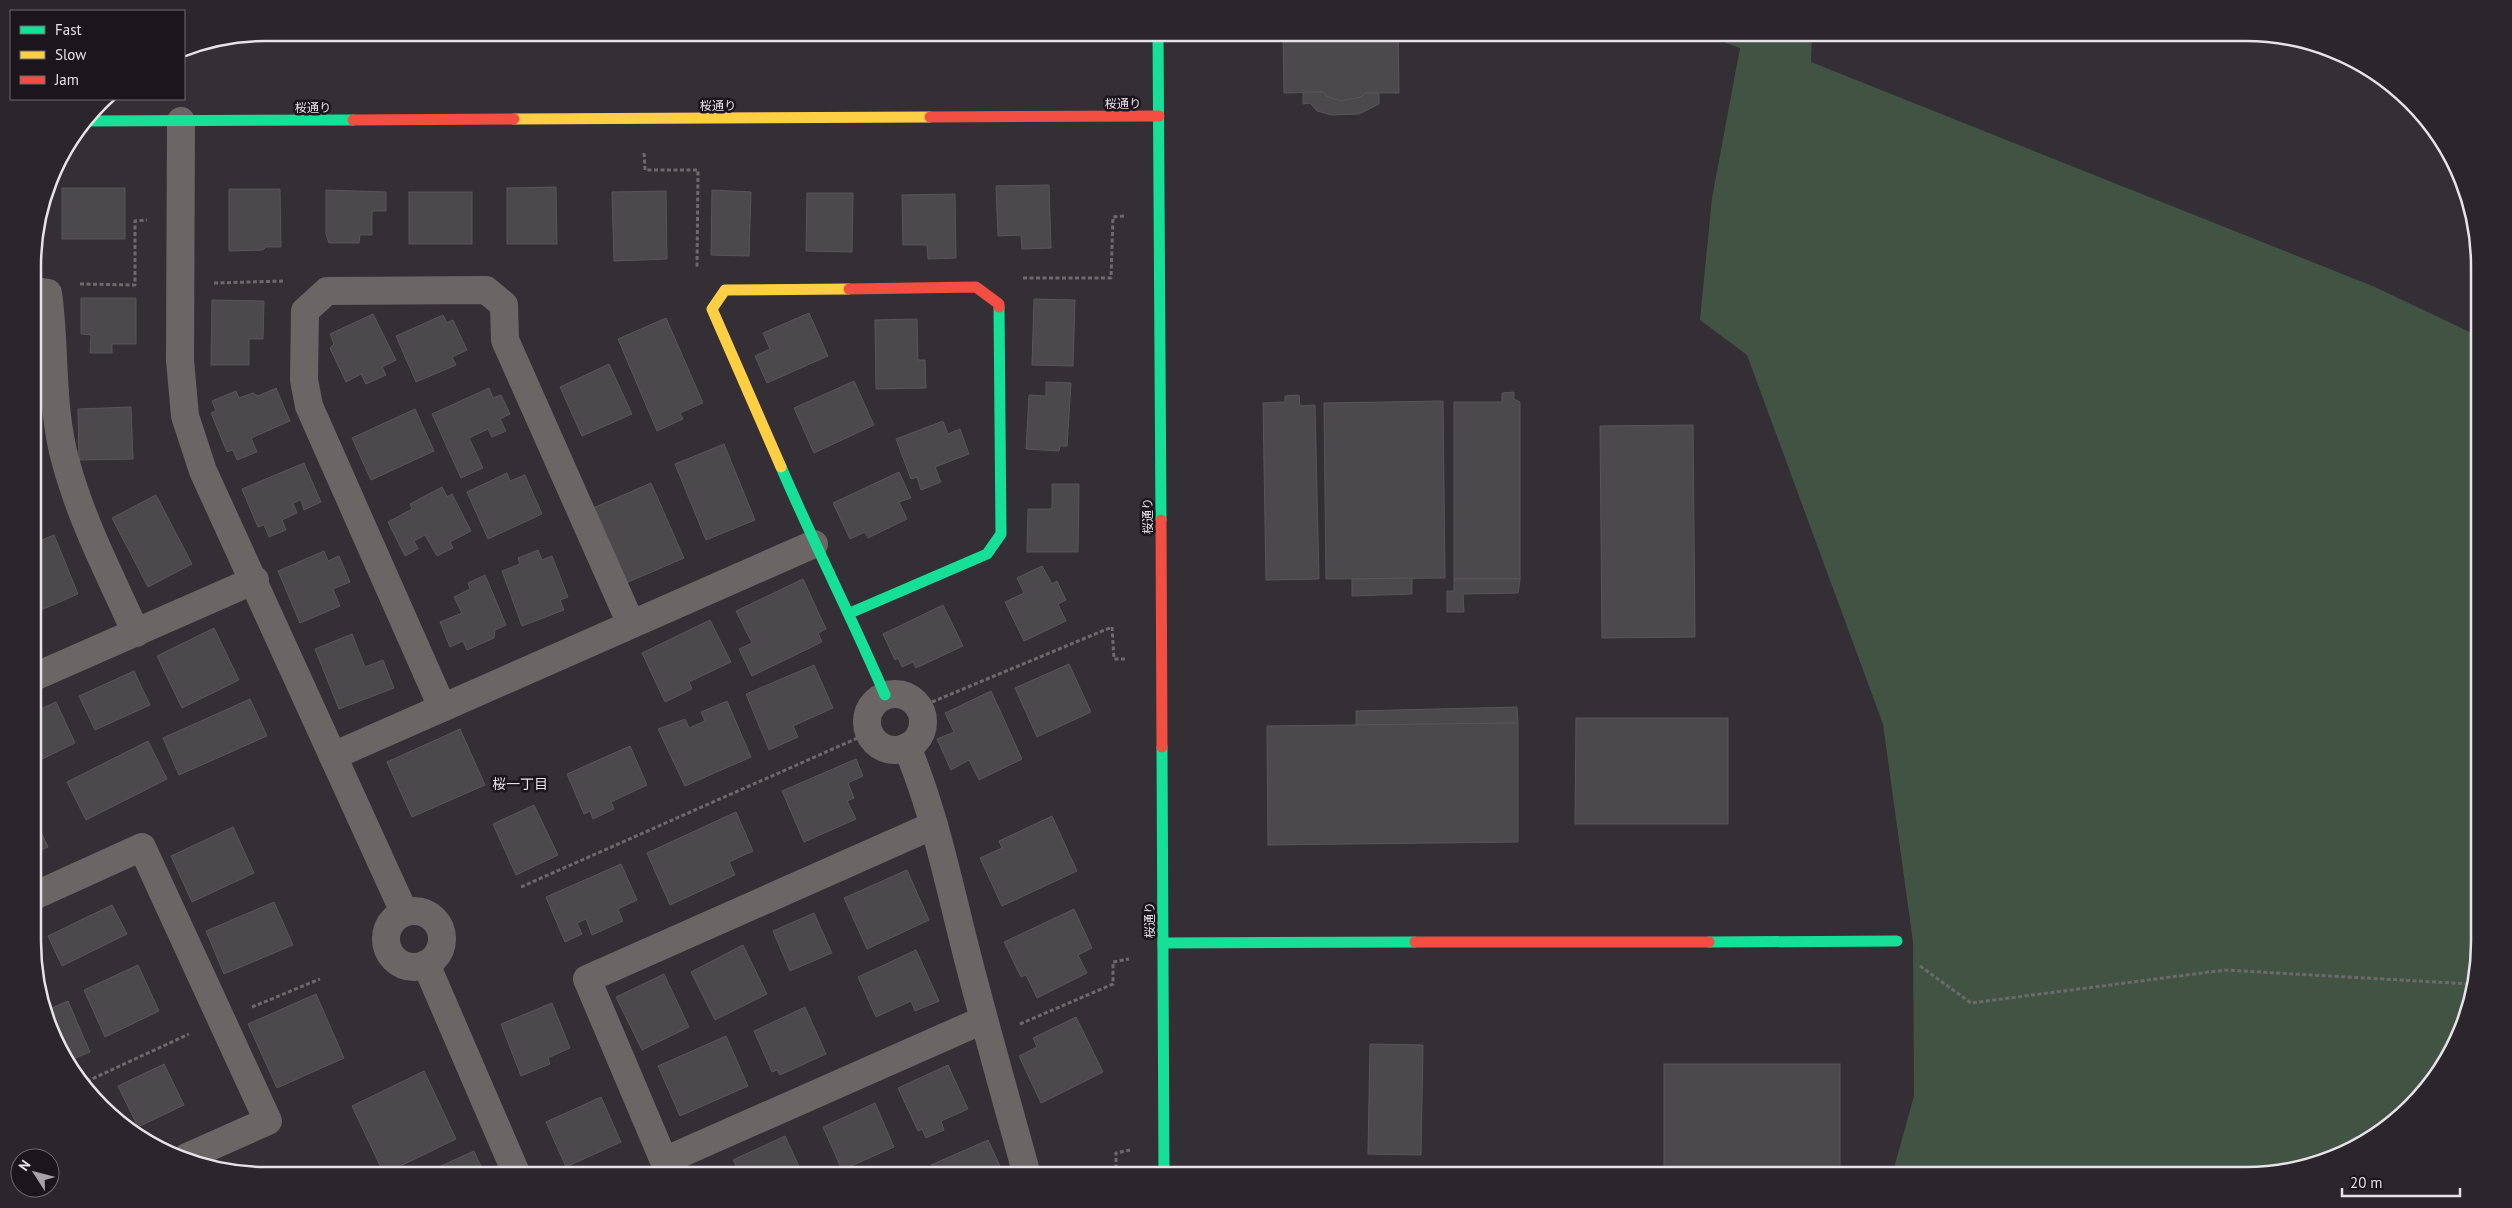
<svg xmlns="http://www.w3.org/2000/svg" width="2512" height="1208" font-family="'PT Sans','Noto Sans JP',sans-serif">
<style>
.green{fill:#415443}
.building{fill:#4c494d;stroke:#59565a}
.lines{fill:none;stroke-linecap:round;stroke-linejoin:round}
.path{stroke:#6e696b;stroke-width:3;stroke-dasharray:4 2.5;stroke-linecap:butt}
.street{stroke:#6c6566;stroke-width:28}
.fast{stroke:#16e098;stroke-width:11}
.slow{stroke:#ffcf43;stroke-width:11}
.jam{stroke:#f24e42;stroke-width:11}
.labels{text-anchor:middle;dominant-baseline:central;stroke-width:5;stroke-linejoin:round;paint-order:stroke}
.street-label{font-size:12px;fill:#e7e2e8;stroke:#1a161b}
.neighbourhood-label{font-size:14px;fill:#e7e2e8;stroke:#1a161b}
.rim{fill:none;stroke:#e7e2e8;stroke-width:2.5}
</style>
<rect width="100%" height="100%" fill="#332f34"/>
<polygon class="green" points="1698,33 1812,33 1811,62 2375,287 2478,336 2479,942 2456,1045 2422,1096 2376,1136 2321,1163 2261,1175 1892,1175 1914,1096 1913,942 1883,724 1747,355 1700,320 1712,198 1740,48"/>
<g class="building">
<polygon points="1283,32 1398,32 1399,93 1365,93 1361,97 1341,101 1326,96 1323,92 1284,93"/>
<polygon points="1303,92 1323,92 1326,96 1341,101 1361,97 1365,93 1379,93 1379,104 1359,114 1332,115 1317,111 1310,103 1303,104"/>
<polygon points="1049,185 1051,248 1022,249 1021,235 998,236 996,186"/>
<polygon points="556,187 557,244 507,244 507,188"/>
<rect x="62" y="188" width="63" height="51"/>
<polygon points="229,189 280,189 281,247 266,247 263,250 229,251"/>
<polygon points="326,190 386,192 386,211 372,211 372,235 360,235 359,243 329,243 326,234"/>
<polygon points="712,190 751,192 749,256 711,255"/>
<polygon points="666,191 667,259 614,261 612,192"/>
<rect x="409" y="192" width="63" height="52"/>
<polygon points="807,193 853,193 852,252 806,251"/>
<polygon points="955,194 956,258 928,259 927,245 903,245 902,195"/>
<polygon points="81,298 136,298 136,344 112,344 112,353 90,353 91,335 81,334"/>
<polygon points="1034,299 1075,300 1073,366 1032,365"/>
<polygon points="212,300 264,301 263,339 249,339 249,365 211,365"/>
<polygon points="809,313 828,356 767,383 755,356 770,349 763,333"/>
<polygon points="373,314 396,360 382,367 386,375 366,384 361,374 346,382 330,348 334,344 330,334"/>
<polygon points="443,315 447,323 453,320 467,350 452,357 456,365 416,382 396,336"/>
<polygon points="666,318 703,403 680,413 683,419 657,431 618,339"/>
<polygon points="917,319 918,360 925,360 926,388 876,389 875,320"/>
<polygon points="609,364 632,414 582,436 560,387"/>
<polygon points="854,381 874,425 814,453 794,408"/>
<polygon points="1046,382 1071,383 1067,446 1060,446 1059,451 1026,449 1029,395 1046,396"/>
<polygon points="276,388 290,421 251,438 257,452 237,460 233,450 227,452 211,413 216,411 212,401 236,391 239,398 253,393 258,396"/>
<polygon points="489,388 493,398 501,395 510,414 500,419 506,431 492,437 488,429 469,438 483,468 461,478 432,414"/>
<polygon points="1514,392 1514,399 1520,402 1520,579 1454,579 1454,402 1502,402 1502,393"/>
<polygon points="1299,395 1300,406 1315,405 1319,579 1266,580 1263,403 1285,402 1285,396"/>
<polygon points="1443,401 1445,578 1326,579 1324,403"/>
<polygon points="131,407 133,459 79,460 78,409"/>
<polygon points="415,409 434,451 371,480 352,438"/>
<polygon points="943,421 948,434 960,429 969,454 935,467 941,482 921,490 917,477 911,479 896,439"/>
<polygon points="1693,425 1695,637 1602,638 1600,426"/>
<polygon points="724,444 755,520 706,540 675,464"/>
<polygon points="304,463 321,502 304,510 301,500 293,503 297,513 282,520 286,530 269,537 264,525 258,527 242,489"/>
<polygon points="899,472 911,498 899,502 907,519 868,538 865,532 850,539 833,503"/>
<polygon points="507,473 510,481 525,475 542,514 488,539 467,492"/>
<polygon points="651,483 684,558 626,583 593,508"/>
<polygon points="1052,484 1079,484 1078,552 1027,552 1028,509 1052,509"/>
<polygon points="442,487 447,497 452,494 471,531 450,542 453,548 437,556 425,535 414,541 418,549 405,556 388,522 412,509 410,504"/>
<polygon points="156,495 192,564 148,587 112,518"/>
<polygon points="54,535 78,594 34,613 34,543"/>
<polygon points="538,550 542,560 552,556 568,597 560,600 564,610 522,626 502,571 520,564 518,558"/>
<polygon points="324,551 328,561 339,556 350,582 333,589 340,606 300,623 278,571"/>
<polygon points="1042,566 1052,584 1057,581 1066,600 1058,604 1066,621 1024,641 1005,602 1024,593 1017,578"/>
<polygon points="485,575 506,625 495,630 494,638 467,650 463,641 450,647 440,622 462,613 454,597 470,589 468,583"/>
<polygon points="1412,578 1412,594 1352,596 1352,579"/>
<polygon points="803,579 826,629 818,633 822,642 752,676 739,649 752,643 736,611"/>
<polygon points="1454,579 1520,579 1518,593 1463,594 1464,612 1447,612 1447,591 1454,591"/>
<polygon points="943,605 963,646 916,668 913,662 902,667 898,658 895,660 883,634"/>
<polygon points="710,620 731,662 689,682 692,689 665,702 642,653"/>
<polygon points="214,628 239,680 182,708 157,656"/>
<polygon points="352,634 365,667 383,660 394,688 339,709 315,649"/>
<polygon points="1069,664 1091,712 1037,737 1015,688"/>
<polygon points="814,665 833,708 793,726 798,737 769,750 746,694"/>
<polygon points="134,671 150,705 95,730 79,696"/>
<polygon points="991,691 1022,759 979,780 969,760 951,770 937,739 954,732 945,713"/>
<polygon points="250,699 267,736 179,775 163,738"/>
<polygon points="727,701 751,757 685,786 658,729 685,719 689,728 705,721 701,712"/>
<polygon points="56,702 75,743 34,763 34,712"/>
<polygon points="1517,707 1518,723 1356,725 1356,711"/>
<polygon points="1576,718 1728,718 1728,824 1575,824"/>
<polygon points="1518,723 1518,842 1268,845 1267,726"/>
<polygon points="460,729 485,785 412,817 387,762"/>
<polygon points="148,741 167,779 86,820 67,782"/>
<polygon points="630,746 647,785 611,802 614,809 593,819 590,811 584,814 567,774"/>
<polygon points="856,759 863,776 848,783 854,798 847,801 856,819 804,842 782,791"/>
<polygon points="534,805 558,855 516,875 493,824"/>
<polygon points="736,812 753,851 729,862 735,875 670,905 647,853"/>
<polygon points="1052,816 1077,871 1002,906 980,858 1002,848 999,841"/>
<polygon points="34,817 48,847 34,853"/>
<polygon points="233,827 254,873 192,902 171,856"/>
<polygon points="621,864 637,900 618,909 623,921 592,935 586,919 577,923 582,934 565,942 546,897"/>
<polygon points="907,870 929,920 867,949 844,898"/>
<polygon points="274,902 293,945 224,974 206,931"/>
<polygon points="112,905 127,934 62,966 48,936"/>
<polygon points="1074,909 1092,948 1078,955 1087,973 1037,998 1026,975 1021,977 1004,942"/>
<polygon points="814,913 832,953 790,971 773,931"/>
<polygon points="743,945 767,994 715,1020 691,972"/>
<polygon points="916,950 939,1001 915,1011 911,1001 876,1017 858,977"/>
<polygon points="138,965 159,1011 105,1037 84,990"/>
<polygon points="664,974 689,1027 642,1050 616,997"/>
<polygon points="316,994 344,1058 277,1088 248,1024"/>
<polygon points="68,1001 90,1052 68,1061 50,1031 45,1011"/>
<polygon points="552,1003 570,1048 548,1058 550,1064 521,1076 501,1024"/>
<polygon points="805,1007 826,1054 780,1075 777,1070 772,1072 754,1031"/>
<polygon points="1076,1017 1103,1072 1041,1103 1019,1056 1037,1047 1033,1038"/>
<polygon points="726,1036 748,1086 680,1116 658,1066"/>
<polygon points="1370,1044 1423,1045 1421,1155 1368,1154"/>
<polygon points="164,1064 184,1105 138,1127 118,1086"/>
<rect x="1664" y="1064" width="176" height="111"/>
<polygon points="948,1065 968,1109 941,1121 944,1130 926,1138 922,1129 918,1131 898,1088"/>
<polygon points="424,1071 456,1139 384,1174 352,1106"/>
<polygon points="601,1097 621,1142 566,1167 546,1122"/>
<polygon points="875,1103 894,1147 842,1170 823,1127"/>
<polygon points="785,1136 803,1175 741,1175 733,1160"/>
<polygon points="988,1140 1004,1175 936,1175 931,1165"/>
<polygon points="474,1151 485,1175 421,1175"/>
</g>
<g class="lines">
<g class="path">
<polyline points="644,153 645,170 698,170 697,269"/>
<polyline points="1023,278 1111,278 1113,217 1124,216"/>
<polyline points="214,283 285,281"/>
<polyline points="80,284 135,285 135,221 147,220"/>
<polyline points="920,707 1112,627 1114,659 1127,659"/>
<polyline points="521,887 869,733"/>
<polyline points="1920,966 1971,1003 2225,970 2470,984"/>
<polyline points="252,1007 320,979"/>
<polyline points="1020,1024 1113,984 1113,962 1129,959"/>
<polyline points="81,1084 189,1034"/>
<polyline points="1116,1175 1116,1153 1130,1150"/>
</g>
<g class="street">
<polyline points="181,121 180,360 185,416 203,471 404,912"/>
<path d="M 33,291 L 48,293 C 56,349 50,407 66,463 C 82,522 111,577 136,633"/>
<polyline points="34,677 255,580"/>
<circle cx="895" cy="722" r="28"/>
<polyline points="442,707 309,406 304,380 305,311 327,291 486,290 504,305 505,340 631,624"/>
<path d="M 907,747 C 935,814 949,885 967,955 C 986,1029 1007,1102 1027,1175"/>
<polyline points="333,756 814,544"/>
<polyline points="934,825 587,979 664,1161 983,1020"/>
<polyline points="34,896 142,847 268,1121 187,1157"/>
<circle cx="414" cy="939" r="28"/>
<polyline points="426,964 517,1175"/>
</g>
<g class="fast">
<polyline points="1158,32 1161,520"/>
<polyline points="88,121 353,120"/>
<path d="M 781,467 C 814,544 852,618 885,695"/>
<polyline points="850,613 987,554 1001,534 999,307"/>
<polyline points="1162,747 1164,1175"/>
<polyline points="1709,942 1897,941"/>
<polyline points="1163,943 1415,942"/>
</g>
<g class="slow">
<polyline points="514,119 930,117"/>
<polyline points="781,467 712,309 725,290 849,289"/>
</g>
<g class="jam">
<polyline points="930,117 1159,116"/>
<polyline points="353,120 514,119"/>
<polyline points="849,289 976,287 999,304 999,307"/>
<polyline points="1161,520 1162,747"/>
<polyline points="1415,942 1709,942"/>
</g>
</g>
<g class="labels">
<g class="street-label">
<text x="1123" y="103">桜通り</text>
<text x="718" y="105">桜通り</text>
<text x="313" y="107">桜通り</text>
<text transform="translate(1147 516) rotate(-90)">桜通り</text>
<text transform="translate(1149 920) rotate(-90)">桜通り</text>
</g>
<g class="neighbourhood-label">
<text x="520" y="784">桜一丁目</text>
</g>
</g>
<path d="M0 0H2512V1208H0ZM266 41H2246A225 225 0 0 1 2471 266V942A225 225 0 0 1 2246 1167H266A225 225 0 0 1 41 942V266A225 225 0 0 1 266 41Z" fill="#2a262b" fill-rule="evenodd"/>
<path class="rim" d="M266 41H2246A225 225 0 0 1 2471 266V942A225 225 0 0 1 2246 1167H266A225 225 0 0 1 41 942V266A225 225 0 0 1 266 41Z"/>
<rect x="10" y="10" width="175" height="90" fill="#1a161b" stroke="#6c686d"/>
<rect x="20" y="26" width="25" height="8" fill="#16e098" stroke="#6c686d"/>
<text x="55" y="35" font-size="15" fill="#e7e2e8">Fast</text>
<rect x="20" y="51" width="25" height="8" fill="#ffcf43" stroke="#6c686d"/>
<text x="55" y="60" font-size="15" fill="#e7e2e8">Slow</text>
<rect x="20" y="76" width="25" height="8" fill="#f24e42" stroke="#6c686d"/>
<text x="55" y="85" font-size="15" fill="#e7e2e8">Jam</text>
<g transform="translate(35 1173) rotate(306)"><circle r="24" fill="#1a161b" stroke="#6c686d"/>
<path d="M0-4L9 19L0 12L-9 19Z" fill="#a8a3a9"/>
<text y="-8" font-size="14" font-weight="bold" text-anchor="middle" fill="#e7e2e8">N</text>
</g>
<path d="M2342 1188v8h118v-8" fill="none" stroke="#e7e2e8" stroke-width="2.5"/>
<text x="2350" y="1188" font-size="15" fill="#e7e2e8" stroke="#1a161b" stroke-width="4" paint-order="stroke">20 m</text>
</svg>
